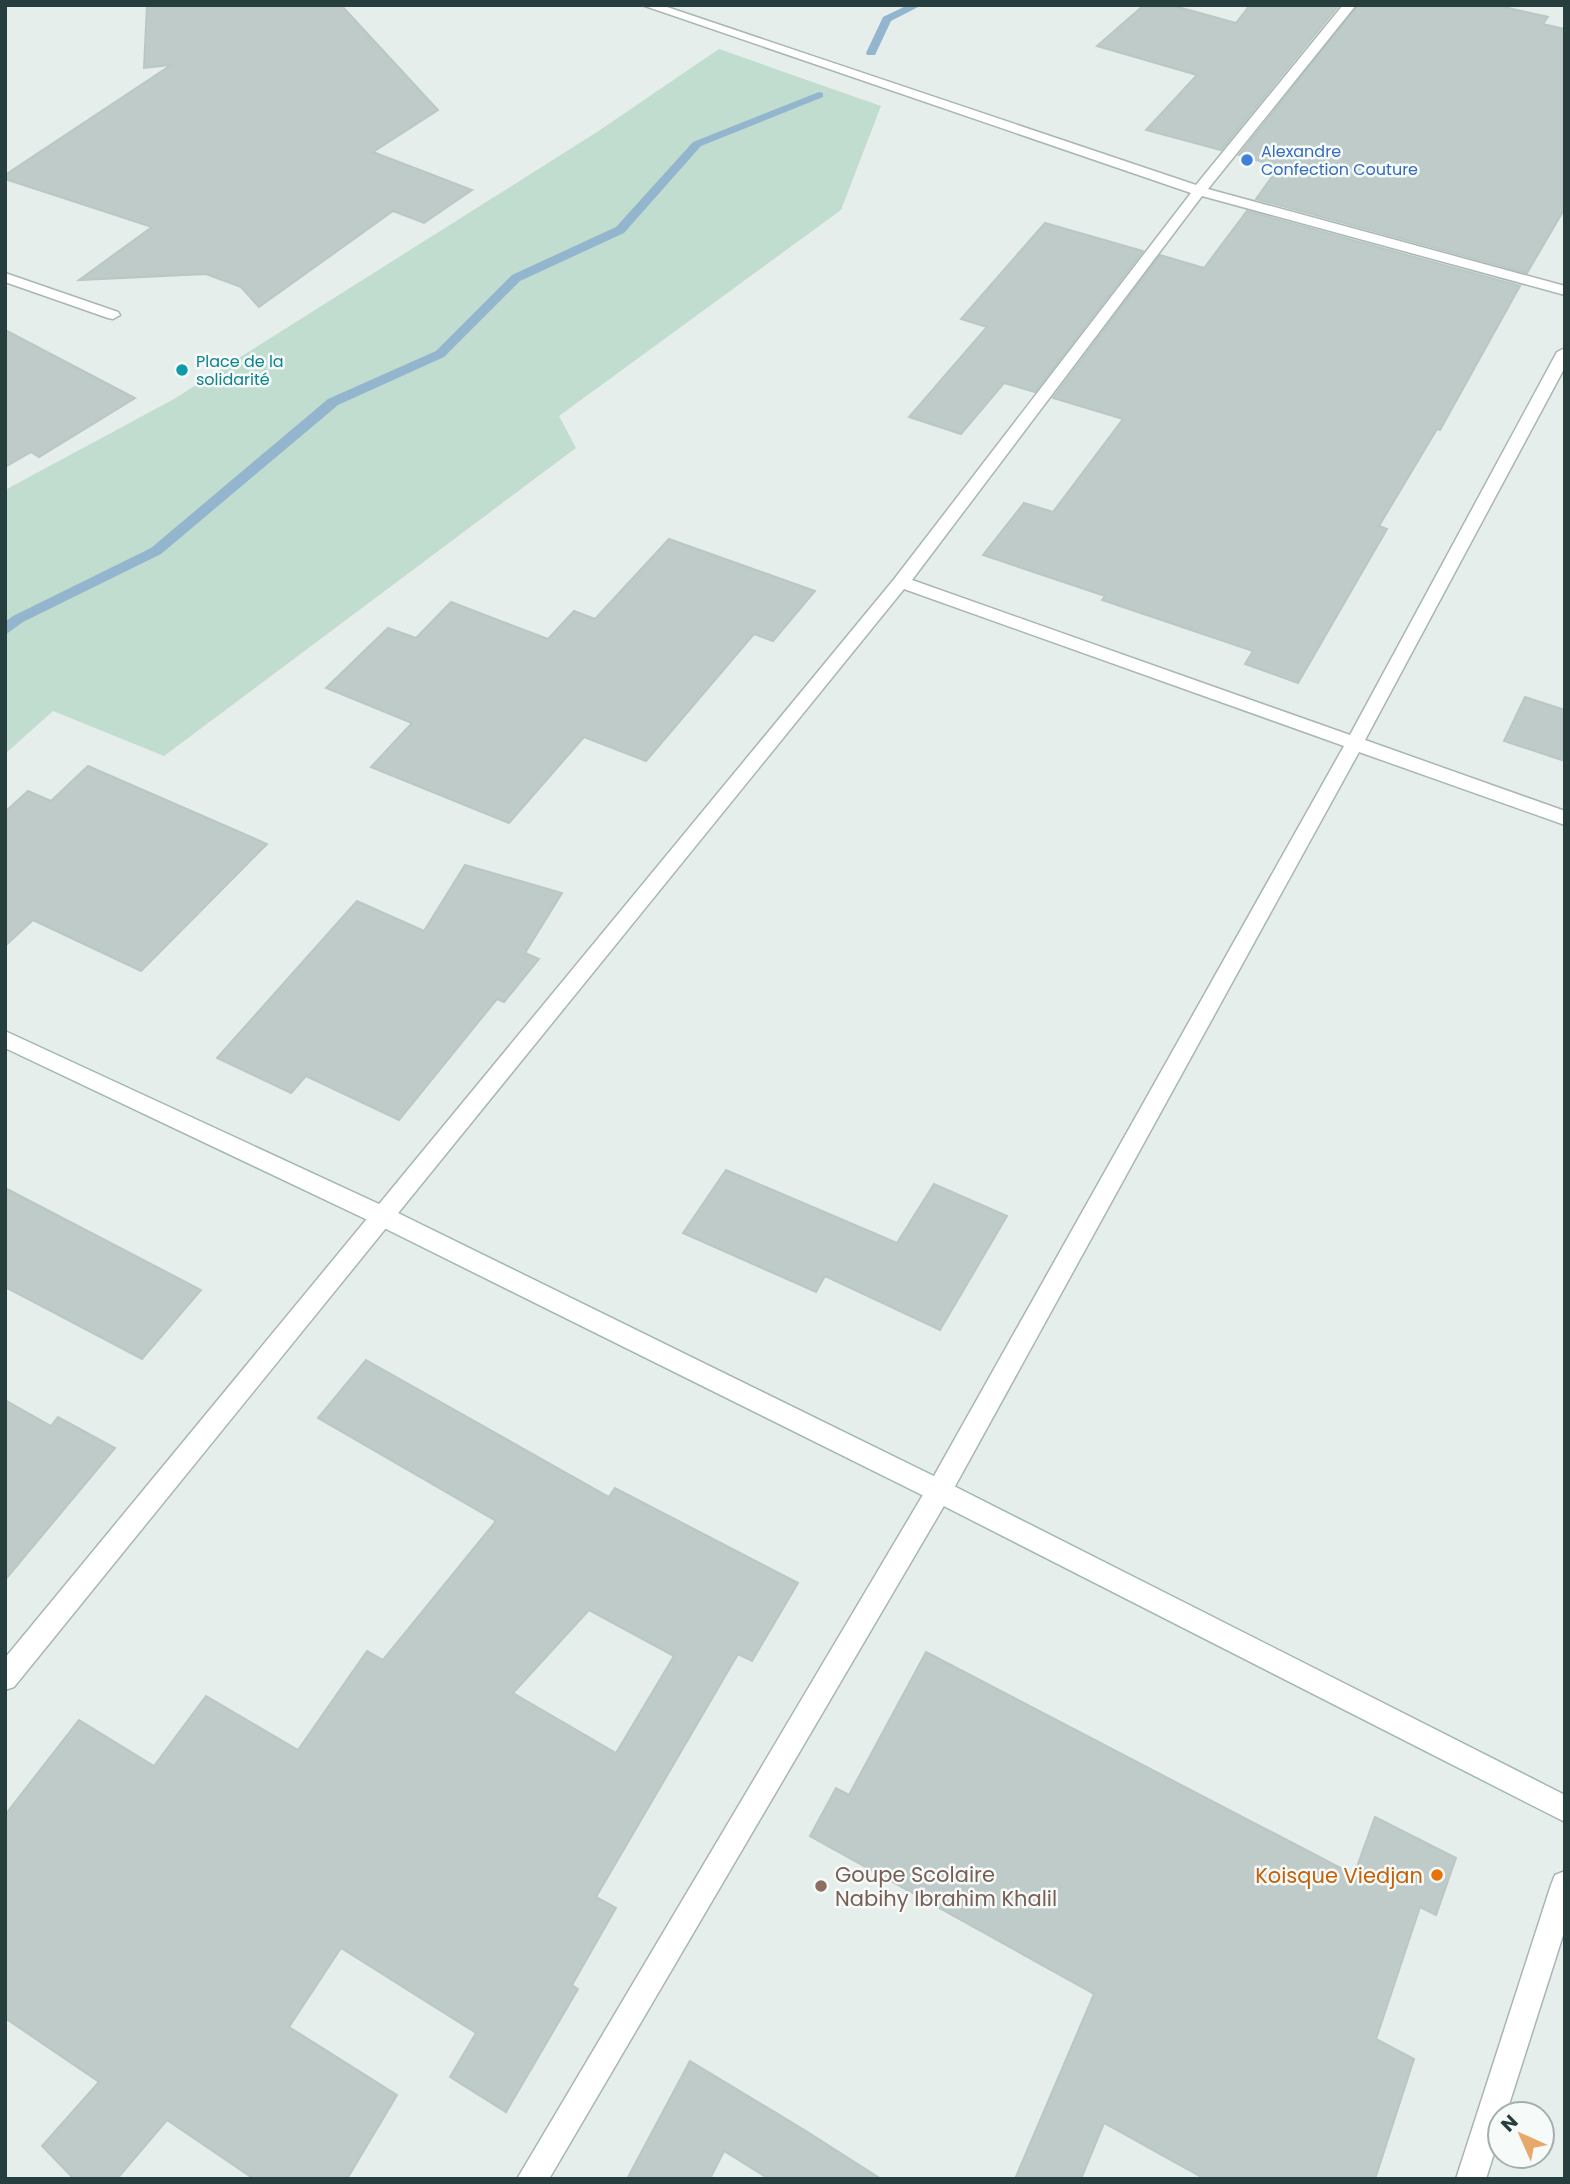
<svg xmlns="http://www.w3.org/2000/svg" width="1570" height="2184" font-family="Poppins,sans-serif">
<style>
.green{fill:#c1ddcf}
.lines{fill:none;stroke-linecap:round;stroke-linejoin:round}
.stream{fill:#93b6ce;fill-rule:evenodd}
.building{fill:#becbc9;stroke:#b9c7c5;stroke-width:2;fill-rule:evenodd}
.street-casing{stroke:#a9b6b4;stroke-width:3}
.secondary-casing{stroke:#a2b6b4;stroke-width:3}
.street{fill:#fff;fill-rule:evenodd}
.secondary{fill:#fff;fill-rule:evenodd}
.shop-dot{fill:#3f7fe0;stroke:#f6faf9;stroke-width:2.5}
.culture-dot{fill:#0f9aa8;stroke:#f6faf9;stroke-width:2.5}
.food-dot{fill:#e8710a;stroke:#f6faf9;stroke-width:2.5}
.education-dot{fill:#8d6e63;stroke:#f6faf9;stroke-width:2.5}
.labels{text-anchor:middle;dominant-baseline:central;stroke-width:5;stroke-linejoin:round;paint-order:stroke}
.far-shop-label{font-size:16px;fill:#366cbe;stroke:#f6faf9;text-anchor:start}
.far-culture-label{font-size:16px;fill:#0d838f;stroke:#f6faf9;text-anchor:start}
.near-education-label{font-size:21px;fill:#785e54;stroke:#f6faf9;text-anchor:start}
.near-food-label{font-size:21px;fill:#c56008;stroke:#f6faf9;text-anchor:end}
</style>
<rect width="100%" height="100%" fill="#e6eeec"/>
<polygon class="green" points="719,49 881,106 841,210 559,416 576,448 164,756 53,711 5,754 5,490 174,399 597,132"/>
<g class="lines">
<g class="stream">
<polygon points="908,5 922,5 891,21 875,55 867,55 866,53 883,17"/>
<polygon points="819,92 823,93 823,97 701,146 624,233 520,281 444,357 338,405 161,554 23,622 5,635 5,622 13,616 151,548 328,399 436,351 512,275 616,227 693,142"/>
</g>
</g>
<g class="building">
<polygon points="147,5 341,5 438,110 373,152 472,190 424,223 393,211 259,307 241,287 206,274 79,280 152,227 5,179 5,175 171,65 144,68"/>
<polygon points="1144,5 1171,5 1236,23 1250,5 1339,5 1221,150 1146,130 1197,75 1097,46"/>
<polygon points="1358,5 1496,5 1548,17 1543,24 1565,29 1565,208 1527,273 1256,199 1279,167 1239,155"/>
<polygon points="1247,211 1520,286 1440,430 1437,429 1379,526 1387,529 1298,683 1245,664 1253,651 1102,600 1105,596 983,555 1024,503 1053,512 1123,419 1053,398 1160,255 1204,268"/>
<polygon points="1045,223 1143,251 1035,392 1004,383 961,434 909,417 987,327 961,319"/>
<polygon points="5,330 135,398 39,457 31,452 5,467"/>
<polygon points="669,539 815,591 773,641 754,634 646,761 584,737 509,823 371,767 412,723 326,688 388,628 416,638 451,602 548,639 574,611 595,619"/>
<polygon points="1525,697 1565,710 1565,761 1504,741"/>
<polygon points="88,766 267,844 141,971 33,920 5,946 5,812 28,791 51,801"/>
<polygon points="465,865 562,893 525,953 539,959 504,1002 497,999 399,1120 306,1076 291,1093 217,1058 357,901 424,931"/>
<polygon points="726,1170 897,1243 934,1184 1007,1216 940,1330 825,1276 816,1292 683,1233"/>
<polygon points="5,1188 201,1290 142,1359 5,1287"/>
<path d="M 366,1360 L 609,1497 L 615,1488 L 798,1583 L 752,1661 L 738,1654 L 596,1897 L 616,1908 L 572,1985 L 578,1989 L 506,2112 L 450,2077 L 476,2033 L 341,1948 L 289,2027 L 397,2095 L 347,2179 L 254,2179 L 167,2120 L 117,2179 L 74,2179 L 42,2146 L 99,2082 L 5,2018 L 5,1815 L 79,1720 L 154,1766 L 206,1696 L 298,1750 L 367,1651 L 383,1660 L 496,1521 L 318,1418 ZM 589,1610 L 674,1656 L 616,1753 L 513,1693 Z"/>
<polygon points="5,1400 51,1426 58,1417 115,1448 5,1580"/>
<polygon points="926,1652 1354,1875 1375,1817 1456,1858 1436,1915 1420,1907 1376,2039 1414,2059 1375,2179 1205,2179 1104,2123 1081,2179 1015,2179 1094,1994 810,1836 836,1788 849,1795"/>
<polygon points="690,2061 806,2131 881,2179 769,2179 724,2151 710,2179 627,2179"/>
</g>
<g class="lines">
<g class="street-casing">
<g id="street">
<polygon points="642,5 661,5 1196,185 1343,5 1356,5 1208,189 1565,286 1565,295 1202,196 912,580 1350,735 1557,352 1565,348 1565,367 1365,740 1565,811 1565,825 1359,752 948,1499 549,2179 517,2179 930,1483 1344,746 904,589 14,1687 5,1690 5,1658 895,578 1191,193"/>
<polygon points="5,273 118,312 120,315 113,319 108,318 5,282"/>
<polygon points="1565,1871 1565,1929 1506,2114 1500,2114 1500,2134 1486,2179 1456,2179 1551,1885 1555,1875"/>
</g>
</g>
<g class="secondary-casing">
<polygon id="secondary" points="5,1031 392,1210 948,1483 1565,1795 1565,1822 930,1499 376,1224 5,1048"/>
</g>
<use href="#street" class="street"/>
<use href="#secondary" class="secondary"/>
</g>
<circle class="shop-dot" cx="1247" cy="160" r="7"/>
<circle class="culture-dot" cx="182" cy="370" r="7"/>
<circle class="food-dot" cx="1437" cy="1875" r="7"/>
<circle class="education-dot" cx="821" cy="1886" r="7"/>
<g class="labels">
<g class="far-shop-label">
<text x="1261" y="151">Alexandre<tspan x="1261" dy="18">Confection Couture</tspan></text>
</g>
<g class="far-culture-label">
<text x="196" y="361">Place de la<tspan x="196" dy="18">solidarité</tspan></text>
</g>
<g class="near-education-label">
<text x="835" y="1874">Goupe Scolaire<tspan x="835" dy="24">Nabihy Ibrahim Khalil</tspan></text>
</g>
<g class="near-food-label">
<text x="1423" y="1875">Koisque Viedjan</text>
</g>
</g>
<rect width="1570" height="2184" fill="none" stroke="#263f3e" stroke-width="14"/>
<g transform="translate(1521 2135) rotate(315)"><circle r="33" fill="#f6faf9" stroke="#a3afae" stroke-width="2"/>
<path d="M0-5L12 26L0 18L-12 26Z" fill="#e8a86a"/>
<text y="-10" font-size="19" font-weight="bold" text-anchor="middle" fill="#263f3e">N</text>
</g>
</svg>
